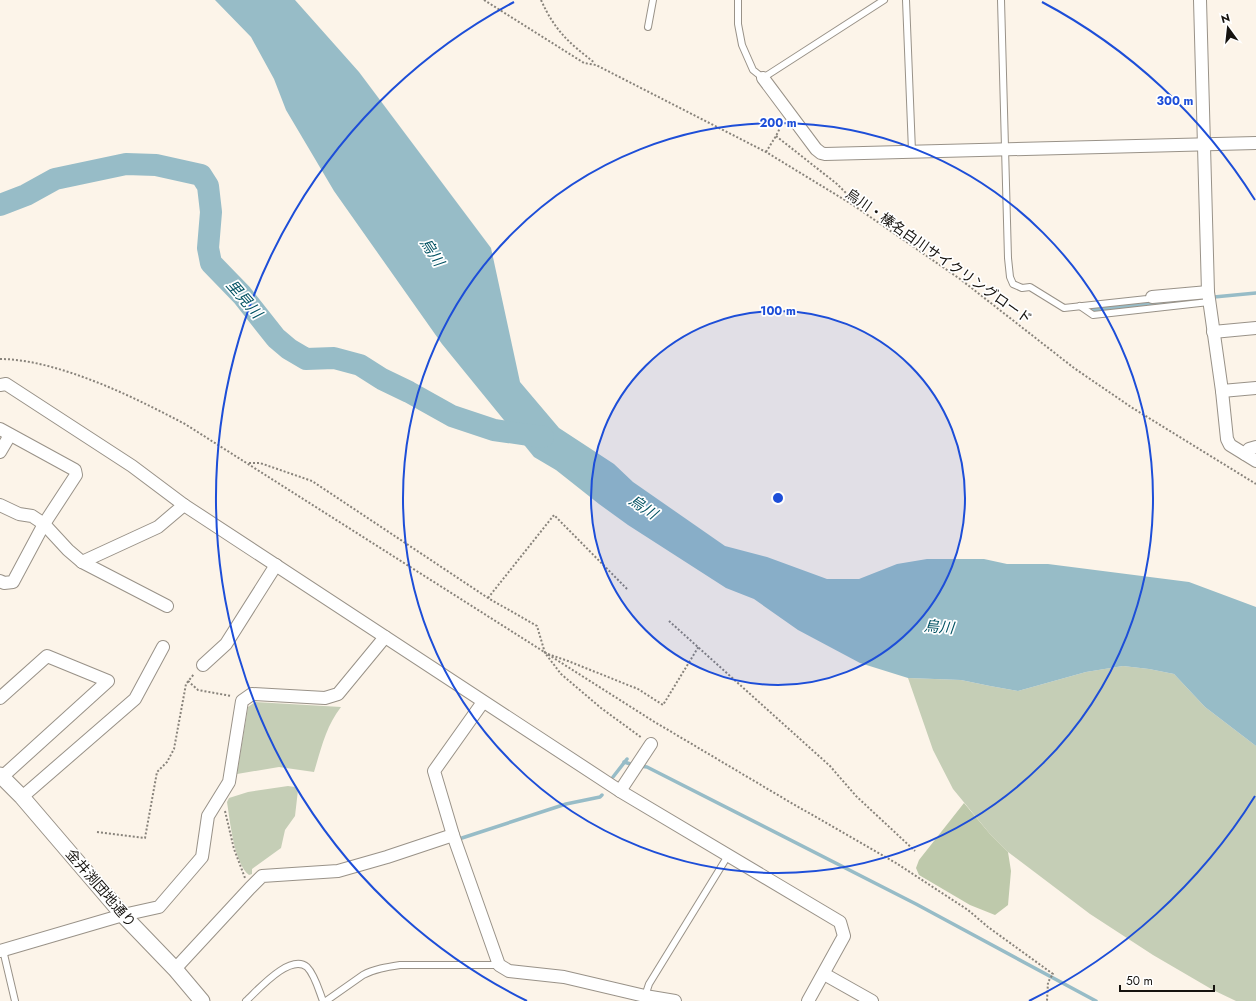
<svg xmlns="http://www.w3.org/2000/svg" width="1256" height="1001" font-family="Jost,'Noto Sans JP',sans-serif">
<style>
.green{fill:#c5ceb6}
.forest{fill:#bec9ab}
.water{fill:#97bcc7}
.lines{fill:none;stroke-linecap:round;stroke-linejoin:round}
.stream{stroke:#97bcc7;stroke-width:3.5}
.river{stroke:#97bcc7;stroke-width:22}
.service-casing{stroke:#999288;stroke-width:8}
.minor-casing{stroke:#999288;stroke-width:14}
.tertiary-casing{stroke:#999288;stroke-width:17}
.path{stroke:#88837b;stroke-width:2;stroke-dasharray:2 2;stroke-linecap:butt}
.service{stroke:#fff;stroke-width:6}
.minor{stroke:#fff;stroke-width:12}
.tertiary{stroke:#fff;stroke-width:15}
.ring{fill:none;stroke:#1d4ed8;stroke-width:2}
.labels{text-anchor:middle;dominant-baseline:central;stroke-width:3.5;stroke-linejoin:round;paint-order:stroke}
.street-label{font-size:14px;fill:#16130f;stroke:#fff}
.water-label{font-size:15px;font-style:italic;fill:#005162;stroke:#fff}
.centre{fill:#1d4ed8;stroke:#fff;stroke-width:2}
.ring-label{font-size:12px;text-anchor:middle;font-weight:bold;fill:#1d4ed8;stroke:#fff;stroke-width:3.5;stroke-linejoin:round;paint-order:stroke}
</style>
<rect width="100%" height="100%" fill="#fcf4e9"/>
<g class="green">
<polygon points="1123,666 1149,669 1174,674 1205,707 1256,746 1256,1001 1236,1001 1213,990 1153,955 1090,914 1008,852 990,834 953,789 933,750 908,678 961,680 990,686 1018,691 1086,672"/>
<path d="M 255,702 L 341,707 C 326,726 321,749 314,772 L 279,767 L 237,774 L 248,707 Z"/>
<path d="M 288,786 L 295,787 L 298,790 L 295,816 L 285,830 L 281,848 L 252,869 L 252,874 L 249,875 C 234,863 230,821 227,802 L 229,798 L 248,792 Z"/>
</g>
<polygon class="forest" points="964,803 990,834 1008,852 1011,871 1008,905 995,915 970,905 919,875 916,868 919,860"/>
<polygon class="water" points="215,0 295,0 359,72 491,248 520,382 559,428 614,464 633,482 725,546 767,557 827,579 859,579 897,564 927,559 984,559 1007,564 1048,564 1189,582 1256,607 1256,746 1205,707 1174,674 1149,669 1123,666 1086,672 1018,691 990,686 961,680 908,678 860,663 798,630 754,599 726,588 628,525 599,504 556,470 534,457 442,344 334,191 286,110 274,79 251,37"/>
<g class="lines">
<g class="stream">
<polyline points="1214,297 1256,293"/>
<polyline points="1089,310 1202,299"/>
<polyline points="624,762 634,765"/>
<polyline points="640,766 647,767 916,904 1096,1001"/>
<polyline points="613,777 627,759"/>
<polyline points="462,838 566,804 600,797 602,795"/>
</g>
<polyline class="river" points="0,205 26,195 55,179 126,164 156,165 201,175 208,186 211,212 208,248 211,263 242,295 276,338 289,349 306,359 334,358 360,365 382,379 409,392 452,416 494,430 543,437"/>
<g class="service-casing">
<g id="service">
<polyline points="738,0 738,24 742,45 753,70 763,78 884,0"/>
<polyline points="906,0 912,151"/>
<polyline points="1001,0 1008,258 1010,277 1013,284 1022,288 1030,287 1064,308 1147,299 1152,297"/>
<polyline points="648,27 653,0"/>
<polyline points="1080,306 1093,315 1209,302"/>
<polyline points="3,950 15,1001"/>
<polyline points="645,996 649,984 729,854"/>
<path d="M 246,1001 C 258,990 290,953 307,967 C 315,975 319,991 323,1001"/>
<path d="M 326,1001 L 363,975 C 374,969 387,967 400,965 L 499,965"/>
</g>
</g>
<g class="minor-casing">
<g id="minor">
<polyline points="1200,0 1208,292 1222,391 1227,439 1230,445 1256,461"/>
<polyline points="763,78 816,149 821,153 825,154 1256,143"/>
<polyline points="1152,297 1208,292"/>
<polyline points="1213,332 1256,328"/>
<polyline points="0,385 6,384 132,466 184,505 620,791 840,922 844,936 808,1001"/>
<polyline points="1222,391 1256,388"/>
<polyline points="0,429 75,470 76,475 44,524 13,582 4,583 0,581"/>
<polyline points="0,452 10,435"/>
<polyline points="1245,454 1249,449 1256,447"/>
<polyline points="0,505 19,514 32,516 44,524 68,550 82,562 167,606"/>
<polyline points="82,562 158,527 184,505"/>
<polyline points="203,665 226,644 276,565"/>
<polyline points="0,698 47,656 108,681 2,777"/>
<polyline points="483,702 434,771 453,835 499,965 509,971 564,977 645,996 675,1001"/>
<polyline points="620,791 651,744"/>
<polyline points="22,797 135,699 163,647"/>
<polyline points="0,951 123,915 159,907 202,857 208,816 229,782 242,701 252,694 325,698 338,694 385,637"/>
<polyline points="175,969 250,888 262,876 338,871 387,857 453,835"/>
<polyline points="824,974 872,1001"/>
</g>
</g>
<g class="tertiary-casing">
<polyline id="tertiary" points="0,775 22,797 123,915 175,969 202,1001"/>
</g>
<g class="path">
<polyline points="484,0 584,63 596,65 766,152 853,205 960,279 1074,368 1131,407 1256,484"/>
<path d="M 541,0 C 555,31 569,43 595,63"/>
<polyline points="776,136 837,184 850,197 853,204"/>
<polyline points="766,152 776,136 782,124"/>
<path d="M 0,359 C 16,359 32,362 48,366 C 97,379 141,401 185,424 L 653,721 L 788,801 L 896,863 L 968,910 L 988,927 L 1053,974 L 1048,982 L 1047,1001"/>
<polyline points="249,463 260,463 312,481 488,598 537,626 545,653 561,674 601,708 642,738"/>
<polyline points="488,598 554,515 628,590"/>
<polyline points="669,621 830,766 856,796 915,851"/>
<polyline points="548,654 568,661 638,689 663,705 699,646"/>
<polyline points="188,681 198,690 231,696"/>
<polyline points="225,811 234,849 245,878"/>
<polyline points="97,832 145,838 157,772 167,762 174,749 186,684 194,674"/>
</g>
<use href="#service" class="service"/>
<use href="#minor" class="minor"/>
<use href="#tertiary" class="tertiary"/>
</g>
<circle cx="778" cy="498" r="187" fill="#1d4ed8" fill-opacity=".12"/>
<g class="ring">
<circle cx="778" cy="498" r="187"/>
<circle cx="778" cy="498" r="375"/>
<path d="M1255 796A562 562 0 0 1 1029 1001M527 1001A562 562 0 0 1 514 2M1042 2A562 562 0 0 1 1255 200"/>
</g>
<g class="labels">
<g class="street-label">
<text transform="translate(939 256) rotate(35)">烏川・榛名白川サイクリングロード</text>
<text transform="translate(101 888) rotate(49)">金井渕団地通り</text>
</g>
<g class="water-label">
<text transform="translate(432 252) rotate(57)">烏川</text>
<text transform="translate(244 299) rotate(49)">里見川</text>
<text transform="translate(643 507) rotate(34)">烏川</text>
<text transform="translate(939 627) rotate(5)">烏川</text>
</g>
</g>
<circle cx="778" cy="498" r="6" class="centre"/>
<g class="ring-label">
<text x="1175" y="105">300 m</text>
<text x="778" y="127">200 m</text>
<text x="778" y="315">100 m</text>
</g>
<g transform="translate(1228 28) rotate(345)" stroke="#ffffff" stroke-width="3" paint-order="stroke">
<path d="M0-3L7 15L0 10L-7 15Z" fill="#16130f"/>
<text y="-6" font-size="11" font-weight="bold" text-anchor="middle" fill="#16130f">N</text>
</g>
<path d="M1120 985v6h94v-6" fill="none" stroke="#16130f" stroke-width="2"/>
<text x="1126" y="985" font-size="12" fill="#16130f" stroke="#ffffff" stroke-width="3" paint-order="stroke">50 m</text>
</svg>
